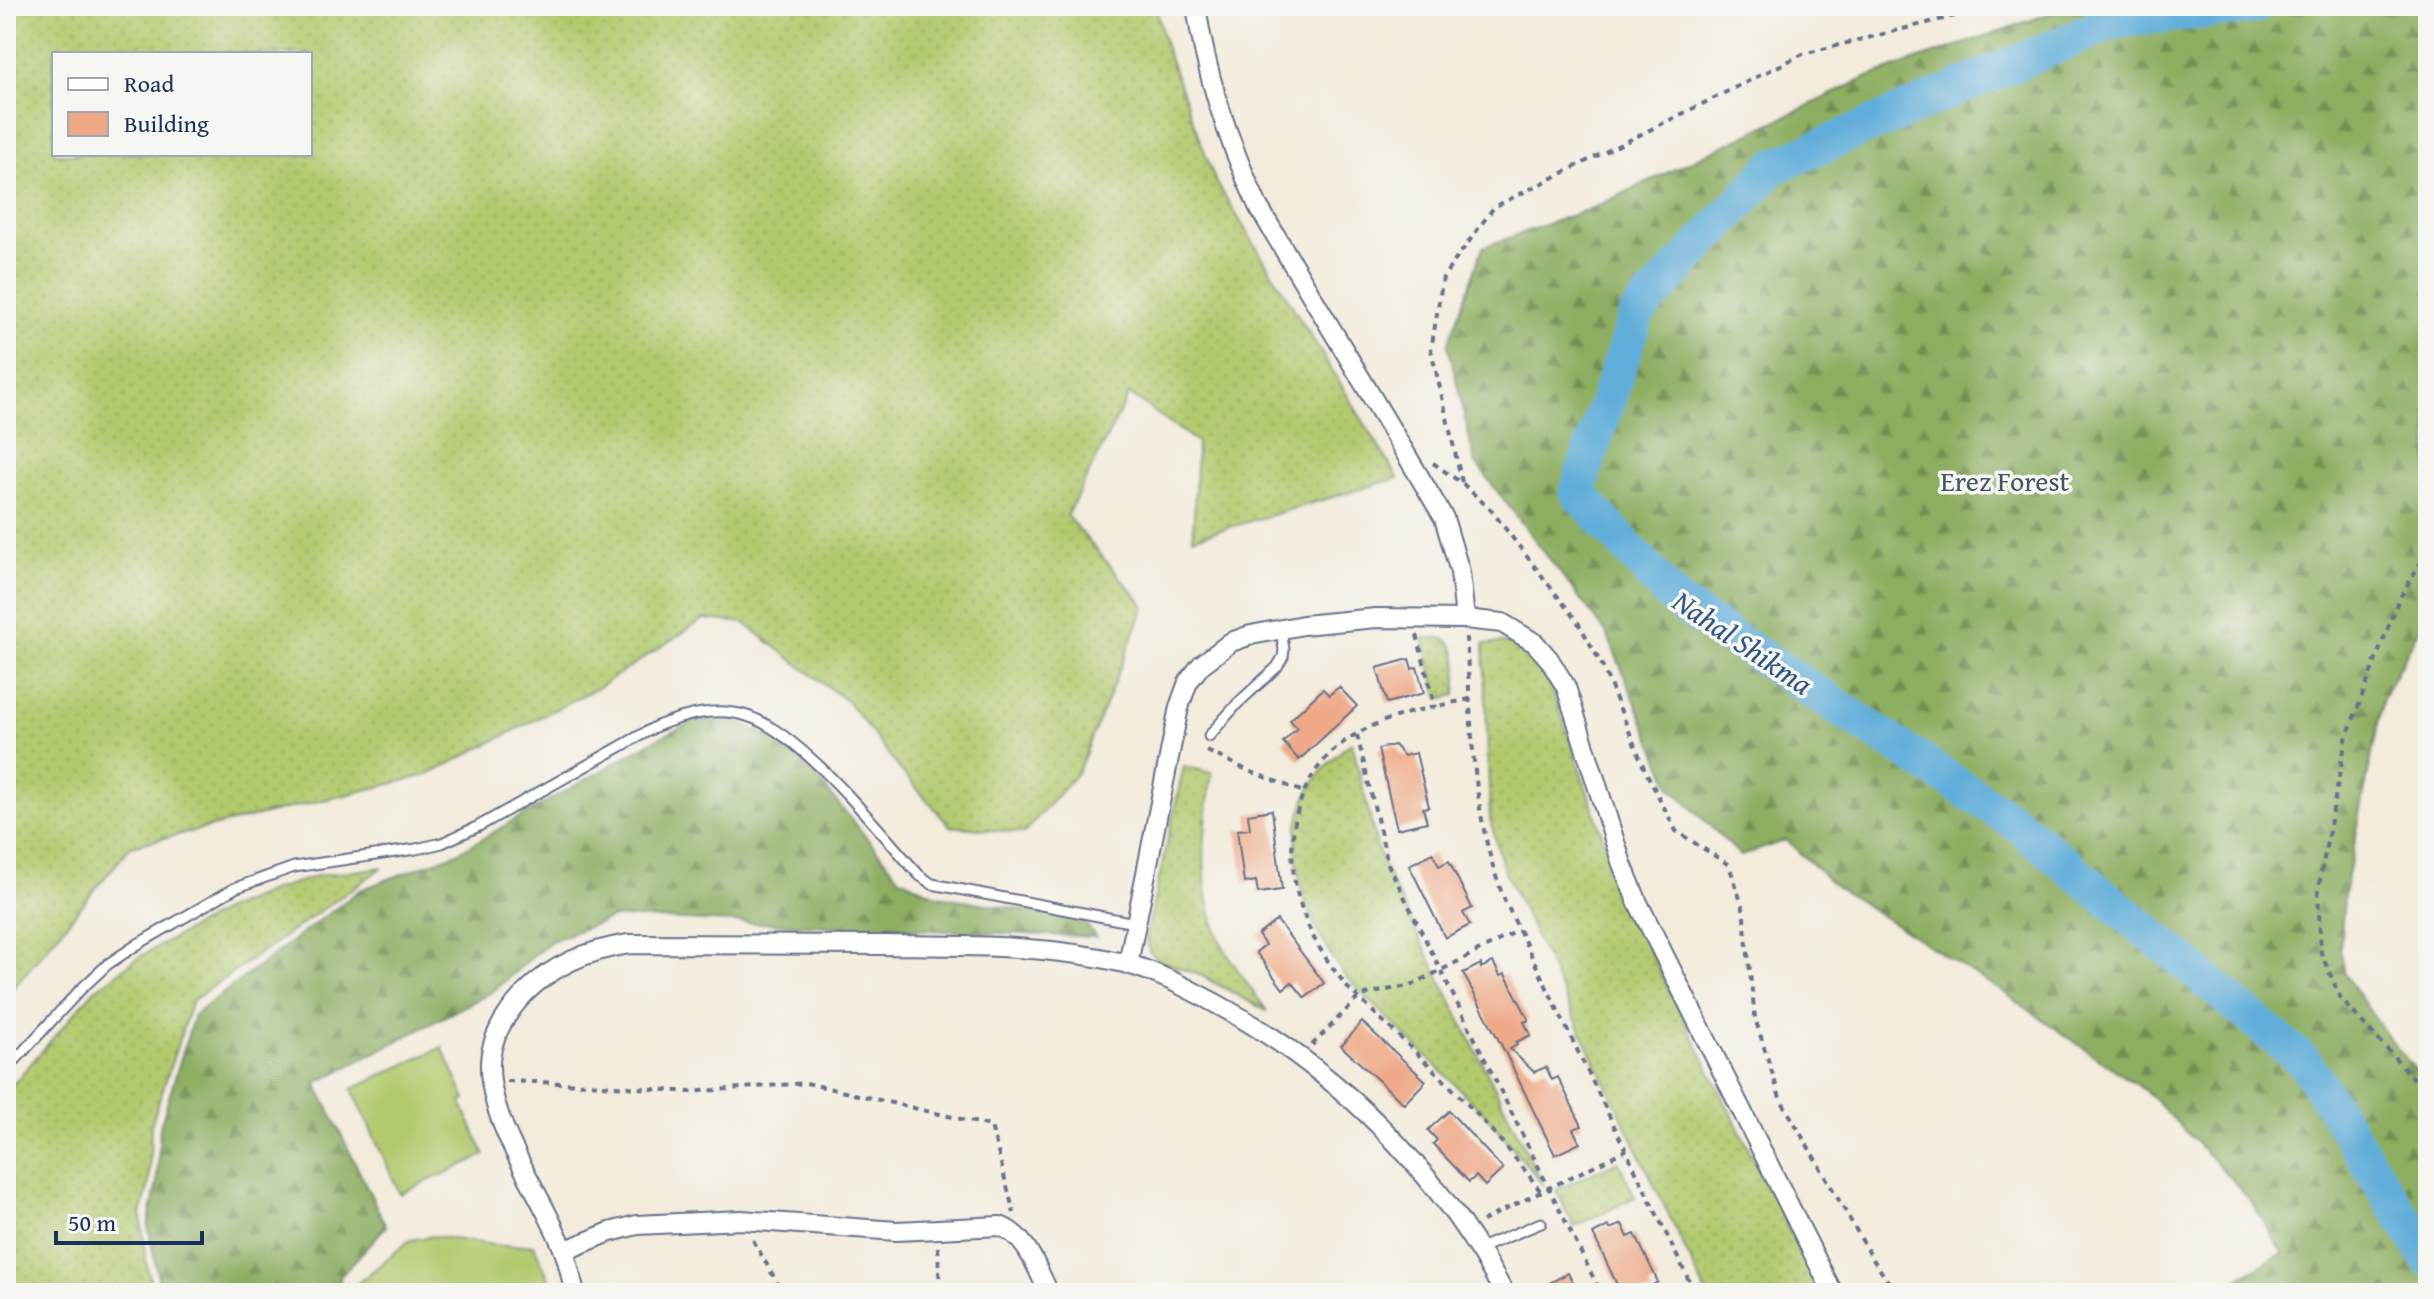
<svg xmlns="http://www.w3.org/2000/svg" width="2434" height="1299" font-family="'Gentium Book Plus',serif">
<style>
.grass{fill:url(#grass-dots);stroke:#667c66;stroke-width:2;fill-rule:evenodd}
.forest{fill:url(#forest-firs);stroke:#546e5f;stroke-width:2}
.pitch{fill:#b2c96d;stroke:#667c66;stroke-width:2}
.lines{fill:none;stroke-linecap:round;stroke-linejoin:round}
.river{stroke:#60add9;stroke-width:36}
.building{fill:#efa987}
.service-casing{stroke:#67718a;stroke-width:13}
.minor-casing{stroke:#67718a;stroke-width:22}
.path{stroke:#67718a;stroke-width:4;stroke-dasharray:6 6;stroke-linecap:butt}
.service{stroke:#fff;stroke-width:9}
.minor{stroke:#fff;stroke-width:18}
.labels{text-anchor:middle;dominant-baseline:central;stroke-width:7;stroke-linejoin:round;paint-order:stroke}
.park-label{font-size:28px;fill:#415662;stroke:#f6f6f2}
.water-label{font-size:30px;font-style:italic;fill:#305583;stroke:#f6f6f2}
</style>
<defs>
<pattern id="grass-dots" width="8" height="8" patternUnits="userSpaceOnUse" patternTransform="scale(2)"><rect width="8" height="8" fill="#b2c96d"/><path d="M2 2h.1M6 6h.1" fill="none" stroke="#98ad61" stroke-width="1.8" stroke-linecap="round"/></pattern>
<pattern id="forest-firs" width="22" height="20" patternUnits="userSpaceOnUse" patternTransform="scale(2)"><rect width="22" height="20" fill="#8dad60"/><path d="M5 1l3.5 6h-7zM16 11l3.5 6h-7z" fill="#728d52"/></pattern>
</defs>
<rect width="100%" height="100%" fill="#f6f6f2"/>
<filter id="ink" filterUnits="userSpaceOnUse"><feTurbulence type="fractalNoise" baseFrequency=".0125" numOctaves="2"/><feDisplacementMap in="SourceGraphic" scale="16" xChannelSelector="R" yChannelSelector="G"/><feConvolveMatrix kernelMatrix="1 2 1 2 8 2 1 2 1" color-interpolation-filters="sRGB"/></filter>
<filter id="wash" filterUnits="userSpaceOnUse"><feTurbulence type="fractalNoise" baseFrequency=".006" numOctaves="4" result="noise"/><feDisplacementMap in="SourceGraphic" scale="32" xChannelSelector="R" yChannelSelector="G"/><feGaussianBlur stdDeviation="1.8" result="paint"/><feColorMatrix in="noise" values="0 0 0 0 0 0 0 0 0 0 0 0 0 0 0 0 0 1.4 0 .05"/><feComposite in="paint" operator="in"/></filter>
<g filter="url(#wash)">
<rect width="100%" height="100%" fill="#f3ebdb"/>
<g class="grass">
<path d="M 6,6 L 1156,6 L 1165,46 L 1215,180 L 1398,478 L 1193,538 L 1197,442 L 1129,394 L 1067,516 L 1145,606 L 1078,772 L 1024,833 L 950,826 L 899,768 L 849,703 L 744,623 L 704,619 L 599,687 L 428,775 L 131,846 L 6,997 ZM 54,54 L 310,54 L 310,154 L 54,154 Z"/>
<path d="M 1423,638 C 1430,638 1438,637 1444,639 C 1463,647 1457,679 1456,695 L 1439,699 Z"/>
<polygon points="1506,643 1516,645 1528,655 1545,674 1560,711 1625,901 1821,1293 1706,1293 1504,870 1490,819 1484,644"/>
<path d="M 1352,742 L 1377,847 L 1385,869 L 1544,1186 L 1487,1116 L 1344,975 C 1290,899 1268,806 1352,742 Z"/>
<path d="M 1184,766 L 1212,773 C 1204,827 1197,886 1219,938 C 1228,960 1253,991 1267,1011 L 1202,976 L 1158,960 L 1149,951 L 1146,937 Z"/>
<polygon points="383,867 192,1001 151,1125 149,1183 141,1216 146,1262 153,1293 6,1293 6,1092 94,991 139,957 223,911 273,890 317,876"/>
<polygon points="1618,1161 1635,1197 1574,1227 1556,1190"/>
</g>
<g class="forest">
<polygon points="2071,6 2428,6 2428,613 2383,698 2344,896 2340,949 2345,974 2356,991 2391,1041 2428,1084 2428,1293 2213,1293 2283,1253 2252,1203 2230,1177 2148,1093 2006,994 1836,887 1786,840 1741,856 1672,789 1607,634 1475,462 1448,345 1483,247 1595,207 1868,77"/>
<polygon points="730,718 768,736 803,761 900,878 938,896 1082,920 1096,937 614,917 551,941 492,992 316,1083 386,1226 340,1277 341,1293 161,1293 148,1226 157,1183 160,1127 194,1015 360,890 457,853 655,740 694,721"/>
</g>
<g class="pitch">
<polygon points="442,1047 466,1100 461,1103 485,1155 400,1194 352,1089"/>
<polygon points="433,1236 501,1246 534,1245 555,1293 358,1293 358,1283 410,1240"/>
</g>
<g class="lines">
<polyline class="river" points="2255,6 2117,20 1773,167 1637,313 1577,492 1677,602 2016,823 2305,1062 2428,1258"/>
</g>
<g id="blocks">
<g class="building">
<polygon points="1409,659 1412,669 1417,667 1424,693 1387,703 1377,668"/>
<polygon points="1339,687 1357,706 1299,760 1283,742 1297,728 1290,720 1323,689 1329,695"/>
<polygon points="1394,745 1404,756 1416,753 1429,807 1423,808 1427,822 1397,829 1378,749"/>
<polygon points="1272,810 1282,890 1258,893 1256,881 1244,883 1237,830 1250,829 1248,814"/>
<polygon points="1433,853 1439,866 1449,861 1472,908 1463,913 1470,925 1445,938 1409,865"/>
<polygon points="1277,920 1324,983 1305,998 1292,982 1283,989 1256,952 1265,945 1258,935"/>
<polygon points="1493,962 1500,976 1505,974 1529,1020 1524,1022 1531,1035 1516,1042 1517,1045 1510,1049 1534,1072 1546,1067 1552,1080 1558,1077 1582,1126 1573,1129 1580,1143 1555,1155 1505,1052 1463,973 1481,964 1481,968"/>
<polygon points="1362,1022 1426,1081 1404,1104 1341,1046"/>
<polygon points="1449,1111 1503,1169 1485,1186 1476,1176 1469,1182 1433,1144 1437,1140 1428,1130"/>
<polygon points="1622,1224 1628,1237 1635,1234 1658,1282 1649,1287 1652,1293 1621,1293 1593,1234 1608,1226 1610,1229"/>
<polygon points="1568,1273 1578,1293 1531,1293"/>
</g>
</g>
</g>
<g filter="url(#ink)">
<use href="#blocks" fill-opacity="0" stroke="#67718a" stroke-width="2"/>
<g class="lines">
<g class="service-casing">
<g id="service">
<polyline points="1209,736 1238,703 1277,667 1283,657 1284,650 1281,629"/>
<path d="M 6,1070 L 80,990 L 108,964 L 138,944 L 235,888 L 294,867 L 416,849 L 442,843 L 479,826 L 657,726 C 685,715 717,706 747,716 C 802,733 879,831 919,875 L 932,884 L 1135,923"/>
<polyline points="1478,1249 1541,1223"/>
</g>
</g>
<g class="minor-casing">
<g id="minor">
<path d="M 1196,6 C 1206,77 1228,141 1258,206 L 1444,518 L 1460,572 L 1465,619"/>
<polyline points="1128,964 1179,707 1188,682 1201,665 1231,642 1251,635 1303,625 1376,618 1465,619 1502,623 1535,643 1549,659 1566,687 1622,864 1638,903 1833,1293"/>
<path d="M 564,1251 L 610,1232 L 637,1225 L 741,1220 L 897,1231 L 1000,1226 C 1027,1236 1037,1269 1049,1293"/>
<path d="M 575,1293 C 571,1279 569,1264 564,1251 C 543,1194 488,1125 490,1063 C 491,1036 507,1012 525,993 C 553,965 589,950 629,944 C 713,945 798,945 883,945 C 964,946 1044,944 1124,963 C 1155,971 1185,987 1213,1002 C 1335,1067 1439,1171 1504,1293"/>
</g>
</g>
<g class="path">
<polyline points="1433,463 1463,484 1491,510 1579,624 1602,665 1645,770 1676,831 1729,865 1743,908 1755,1018 1780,1098 1874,1261 1896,1293"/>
<polyline points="1462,482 1431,350 1443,277 1494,207 1803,54 1959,15 1977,6"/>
<polyline points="2428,550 2398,601 2346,739 2318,890 2321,953 2341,999 2428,1094"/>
<polyline points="1417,635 1435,707"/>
<path d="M 1466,637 C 1472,726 1471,817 1505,901 L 1695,1293"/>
<path d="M 1470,699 C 1428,708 1380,716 1344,742 C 1288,783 1281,859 1306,920 C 1315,945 1331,966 1347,987 C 1415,1052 1486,1115 1541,1192"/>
<polyline points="1357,735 1388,864 1601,1293"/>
<polyline points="1207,751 1249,771 1304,792"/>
<polyline points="1312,1045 1357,999 1368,994 1412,985 1519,930"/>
<polyline points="507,1081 589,1084 690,1092 806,1083 991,1126 1014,1213"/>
<polyline points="1482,1221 1626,1150"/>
<polyline points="753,1240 783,1293"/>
<polyline points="938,1247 940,1293"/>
</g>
<use href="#service" class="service"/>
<use href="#minor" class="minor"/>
</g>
</g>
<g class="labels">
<g class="park-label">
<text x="2005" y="480">Erez Forest</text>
</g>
<g class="water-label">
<text transform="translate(1743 642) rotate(34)">Nahal Shikma</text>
</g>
</g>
<rect width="2434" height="1299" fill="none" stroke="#f6f6f2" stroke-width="32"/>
<rect x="52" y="52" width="260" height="104" fill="#f6f6f2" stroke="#9ea6b7" stroke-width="2"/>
<rect x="68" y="78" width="40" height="12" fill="#ffffff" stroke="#9ea6b7" stroke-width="2"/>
<text x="124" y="92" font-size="24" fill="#1b2f5e">Road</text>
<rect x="68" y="112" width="40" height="24" fill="#efa987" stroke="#9ea6b7" stroke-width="2"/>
<text x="124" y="132" font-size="24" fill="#1b2f5e">Building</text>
<path d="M56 1231v12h146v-12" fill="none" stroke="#1b2f5e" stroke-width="4"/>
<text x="68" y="1231" font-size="24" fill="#1b2f5e" stroke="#f6f6f2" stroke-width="6" paint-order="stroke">50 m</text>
</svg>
